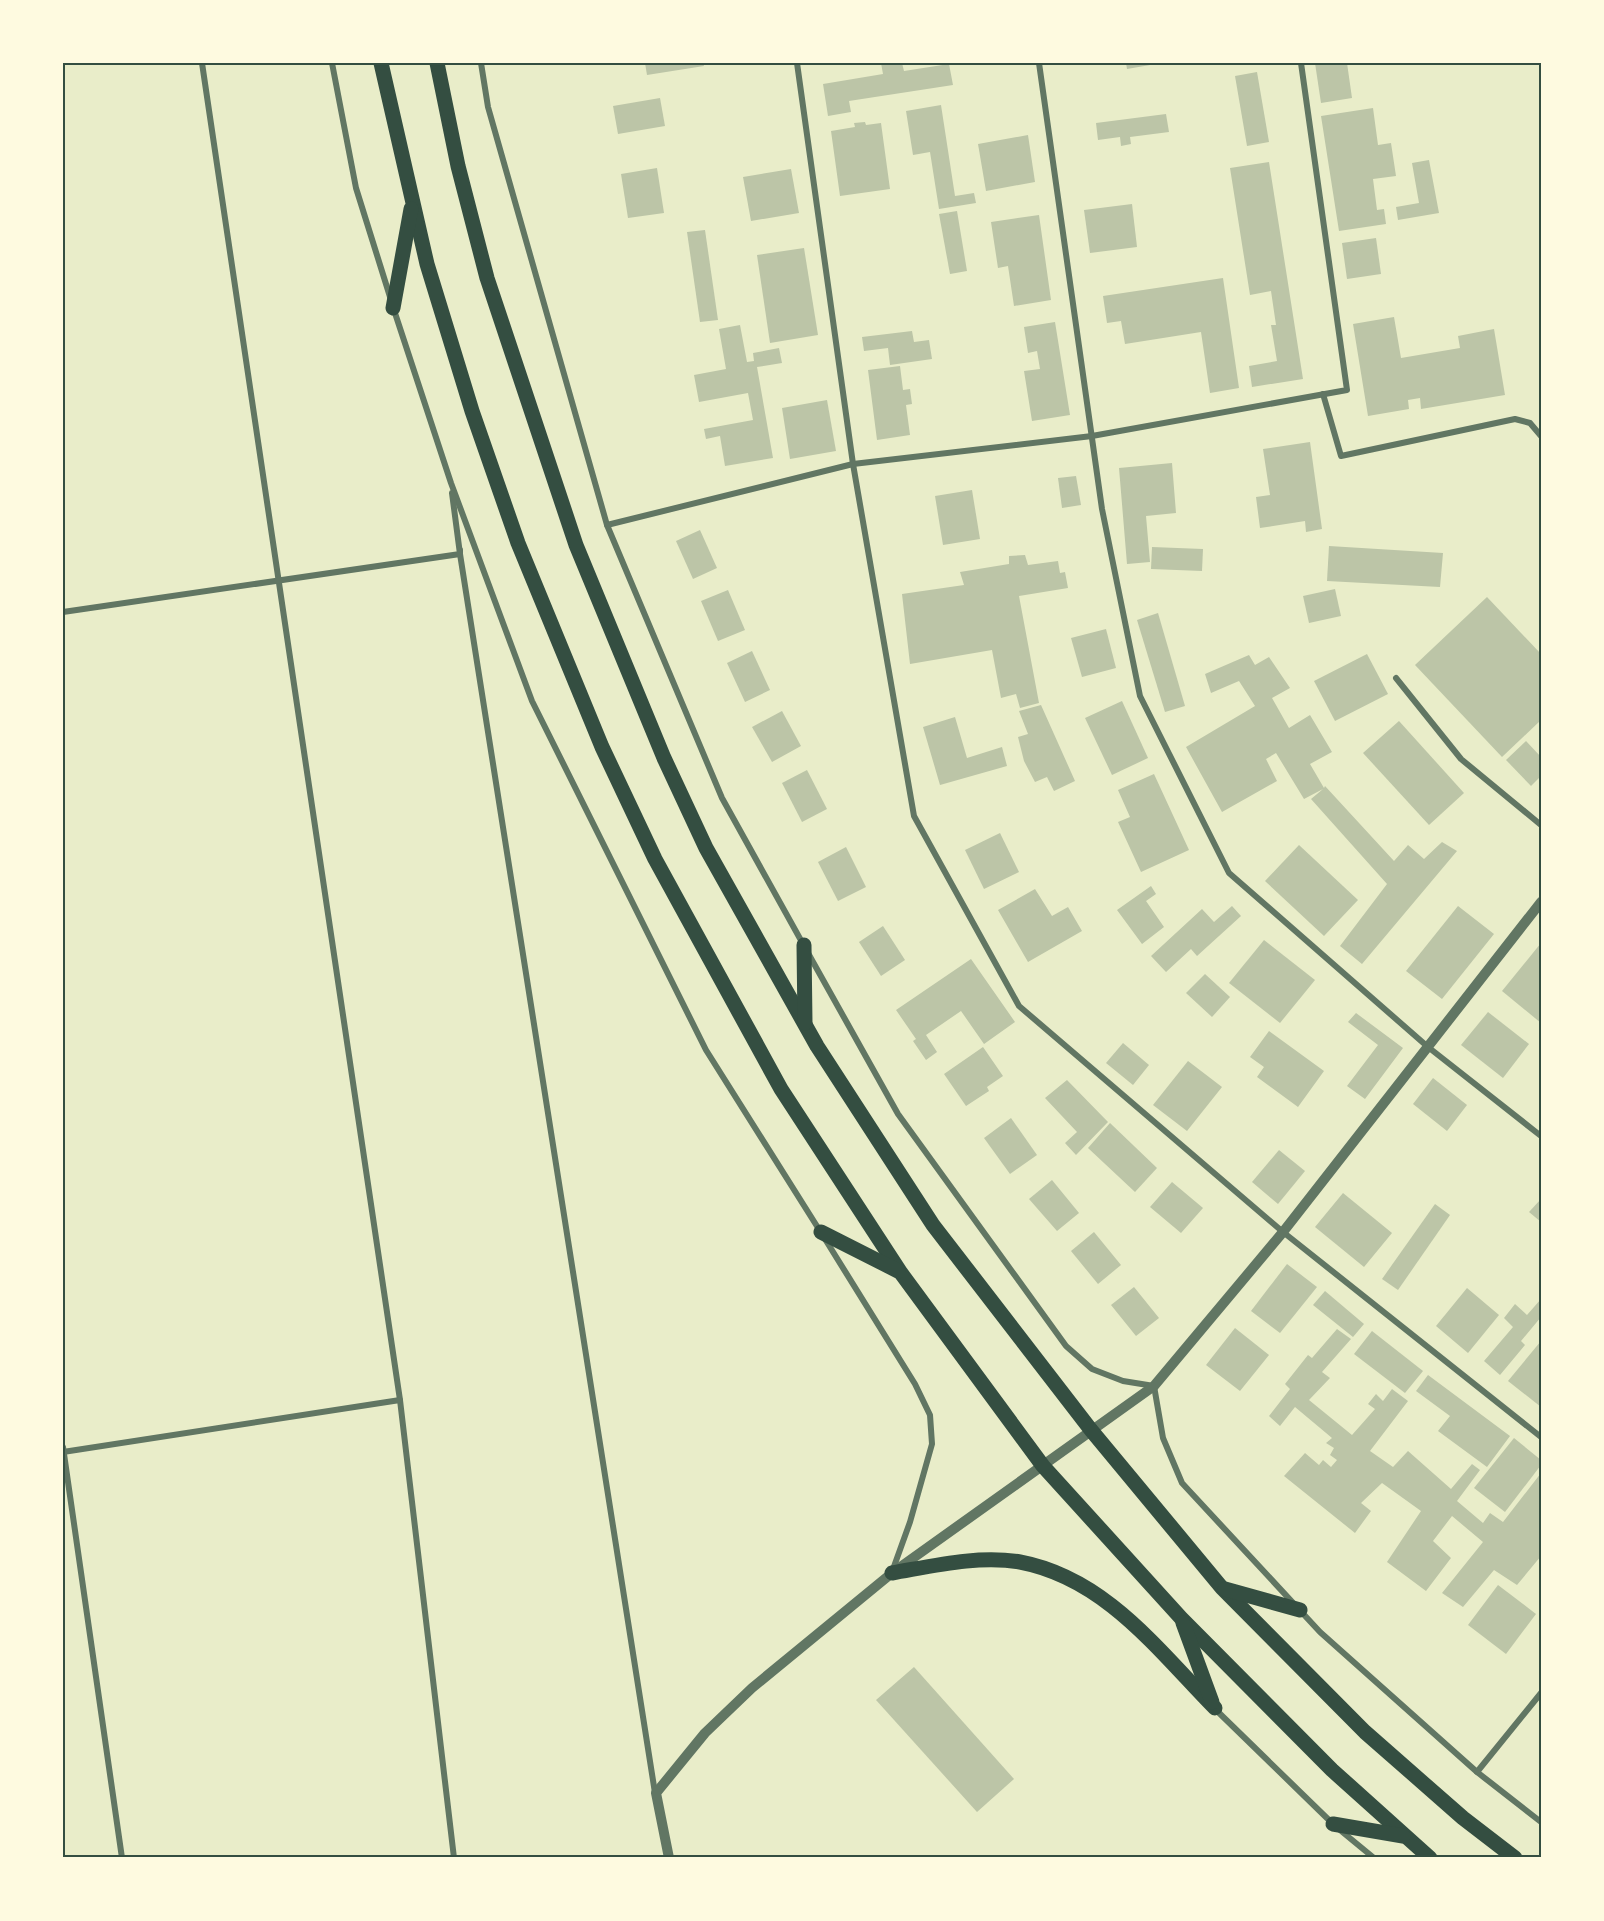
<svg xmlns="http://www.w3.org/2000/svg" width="1604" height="1921" font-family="Manrope,sans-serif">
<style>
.building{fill:#bcc5a7}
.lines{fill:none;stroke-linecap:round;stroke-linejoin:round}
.minor{stroke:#617663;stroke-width:6}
.tertiary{stroke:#617663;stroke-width:10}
.primary{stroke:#344e41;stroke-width:15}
.neatline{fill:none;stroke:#344e41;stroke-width:2}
</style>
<rect width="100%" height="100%" fill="#e9edc9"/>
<g class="building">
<polygon points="645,63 703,63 704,66 647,75"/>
<polygon points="881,63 902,63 904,71 949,64 953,85 849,101 851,112 828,116 823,84 883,74"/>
<polygon points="1126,63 1156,63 1156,64 1127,69"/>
<polygon points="1315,63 1347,63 1352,98 1321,103"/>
<polygon points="1257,72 1269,142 1247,146 1235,76"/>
<polygon points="660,98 665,126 618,134 613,106"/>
<polygon points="941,105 955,196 974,193 976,203 939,209 930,152 913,155 906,111"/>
<polygon points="1373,108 1378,145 1391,143 1396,176 1373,179 1377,210 1384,209 1386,224 1339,231 1321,116"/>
<polygon points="1166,114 1169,132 1130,137 1131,144 1121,146 1120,137 1098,140 1096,123"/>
<polygon points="865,122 866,125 881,123 890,189 840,196 831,131 855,127 854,123"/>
<polygon points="1028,135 1035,182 986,191 978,144"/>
<polygon points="1429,160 1439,213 1398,220 1396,207 1419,203 1412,163"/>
<polygon points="1269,162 1303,379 1252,387 1249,366 1277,361 1271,325 1276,325 1271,291 1250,295 1230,168"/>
<polygon points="657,168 664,213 628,218 621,174"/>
<polygon points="791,169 799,213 751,221 743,177"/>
<polygon points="1132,204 1137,247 1090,253 1084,210"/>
<polygon points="957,211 967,271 950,274 939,214"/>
<polygon points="1039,215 1051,300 1014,306 1008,266 998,268 991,222"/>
<polygon points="705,230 718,320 700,322 687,232"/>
<polygon points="1376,238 1381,274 1347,279 1342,243"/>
<polygon points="804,248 818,335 770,343 757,255"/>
<polygon points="1223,278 1239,388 1210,393 1201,332 1125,344 1121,321 1107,323 1103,296"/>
<polygon points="1394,317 1401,358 1460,348 1458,336 1494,329 1505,395 1421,409 1420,398 1408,400 1409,409 1368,416 1353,324"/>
<polygon points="1055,322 1070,415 1032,421 1024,371 1040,369 1037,351 1028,353 1024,327"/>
<polygon points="740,325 747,362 754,361 753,353 779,348 782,363 757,367 773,458 725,466 720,436 706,439 704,429 753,420 748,393 699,402 694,375 726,369 719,329"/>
<polygon points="912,331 914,342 929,340 932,359 890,365 888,348 864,351 862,337"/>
<polygon points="900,366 903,390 910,389 912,404 906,405 910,435 877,440 868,370"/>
<polygon points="827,400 836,451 790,459 782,408"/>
<polygon points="1310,442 1322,529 1306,532 1305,521 1260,528 1256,497 1270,495 1263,449"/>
<polygon points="1172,463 1176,513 1146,516 1150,562 1127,564 1119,468"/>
<polygon points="1076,476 1081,505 1062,508 1058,478"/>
<polygon points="972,490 980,539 943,545 935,496"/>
<polygon points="700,530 717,568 693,579 676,541"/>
<polygon points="1329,546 1443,553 1440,587 1327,581"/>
<polygon points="1152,547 1203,549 1202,571 1151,569"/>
<polygon points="1025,555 1028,565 1058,561 1060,573 1065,572 1068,588 1019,596 1039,703 1020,708 1016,694 1001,698 992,650 910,664 902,594 964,585 960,572 1009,564 1009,556"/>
<polygon points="1335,589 1341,616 1309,623 1303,596"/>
<polygon points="728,590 745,630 718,641 701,601"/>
<polygon points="1487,597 1541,654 1541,720 1502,757 1415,665"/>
<polygon points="1158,613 1185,706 1165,712 1137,620"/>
<polygon points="1106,629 1116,668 1082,677 1071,638"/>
<polygon points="752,651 770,690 745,702 727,663"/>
<polygon points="1367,654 1388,694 1335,721 1314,681"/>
<polygon points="1249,655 1255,665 1269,657 1290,688 1272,698 1289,728 1310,715 1332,752 1310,764 1324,788 1325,786 1394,861 1408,845 1424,859 1442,842 1457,851 1362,964 1340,946 1387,884 1311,799 1323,789 1304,799 1276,753 1266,759 1277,781 1222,812 1186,747 1255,706 1239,681 1211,693 1205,674"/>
<polygon points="1122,701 1148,758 1112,775 1085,718"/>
<polygon points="1041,705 1075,781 1054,791 1047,777 1035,782 1024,761 1018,737 1028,734 1019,711"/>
<polygon points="782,711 801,746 772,762 752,727"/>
<polygon points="955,717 967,758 1002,747 1007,766 940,785 923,727"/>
<polygon points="1399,721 1464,793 1429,825 1363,753"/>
<polygon points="1526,741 1541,757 1541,776 1531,786 1506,760"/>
<polygon points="807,770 827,809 802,822 782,783"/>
<polygon points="1154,774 1189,850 1141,872 1118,822 1130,817 1118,790"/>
<polygon points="1000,833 1019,872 984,889 965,850"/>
<polygon points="1299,845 1358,900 1324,936 1265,881"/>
<polygon points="846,847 866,887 838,901 818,862"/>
<polygon points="1151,886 1156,894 1146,901 1164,927 1142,944 1117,910"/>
<polygon points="1035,889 1052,916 1068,907 1082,931 1028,962 998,910"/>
<polygon points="1232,906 1241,916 1197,956 1191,949 1166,972 1151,956 1202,909 1214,922"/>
<polygon points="1458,906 1494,934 1442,999 1406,971"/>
<polygon points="883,926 905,960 881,976 859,942"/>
<polygon points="1264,940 1315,980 1280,1023 1229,983"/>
<polygon points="1541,943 1541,1023 1502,991"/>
<polygon points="971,959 1015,1022 984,1044 961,1011 926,1035 937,1052 926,1060 913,1041 916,1039 896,1010"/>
<polygon points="1205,974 1230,997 1212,1017 1186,993"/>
<polygon points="1488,1012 1529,1044 1503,1078 1461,1045"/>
<polygon points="1356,1013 1403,1048 1365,1099 1347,1086 1378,1045 1348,1022"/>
<polygon points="1269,1031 1324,1071 1298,1107 1257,1077 1264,1067 1250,1057"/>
<polygon points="1123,1043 1149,1065 1133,1085 1106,1063"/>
<polygon points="983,1047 1003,1076 987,1087 989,1091 966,1106 944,1074"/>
<polygon points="1188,1061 1222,1087 1187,1131 1153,1105"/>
<polygon points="1433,1078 1467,1105 1447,1131 1413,1104"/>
<polygon points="1067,1080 1108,1122 1076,1155 1065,1143 1077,1132 1045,1098"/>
<polygon points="1011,1118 1037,1155 1010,1174 984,1138"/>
<polygon points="1110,1123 1157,1168 1135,1192 1088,1148"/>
<polygon points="1279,1150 1305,1171 1278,1204 1252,1182"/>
<polygon points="1052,1180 1079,1213 1057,1231 1029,1199"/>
<polygon points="1172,1182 1203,1208 1181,1233 1150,1207"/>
<polygon points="1343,1193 1392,1233 1364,1267 1315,1227"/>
<polygon points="1541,1199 1541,1222 1529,1212"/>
<polygon points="1435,1204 1450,1215 1398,1290 1382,1279"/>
<polygon points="1094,1232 1121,1265 1098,1284 1071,1251"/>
<polygon points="1287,1264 1317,1287 1280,1333 1251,1311"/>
<polygon points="1134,1287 1159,1318 1136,1336 1111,1305"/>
<polygon points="1467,1288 1499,1315 1468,1353 1436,1326"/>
<polygon points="1325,1291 1364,1324 1353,1337 1313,1305"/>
<polygon points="1541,1299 1541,1317 1521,1341 1525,1345 1500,1375 1484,1361 1513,1327 1504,1318 1515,1304 1527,1315"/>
<polygon points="1235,1328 1269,1355 1240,1391 1206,1365"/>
<polygon points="1337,1329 1351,1339 1322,1372 1330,1378 1309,1400 1352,1435 1375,1409 1368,1404 1376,1394 1383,1401 1392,1389 1408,1401 1370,1451 1393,1467 1408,1451 1451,1489 1472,1464 1480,1470 1457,1501 1483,1523 1490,1513 1503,1522 1541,1473 1541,1556 1517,1585 1494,1570 1463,1607 1442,1593 1483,1542 1452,1516 1433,1541 1451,1558 1426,1591 1387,1562 1421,1511 1382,1483 1361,1503 1371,1511 1355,1533 1284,1476 1305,1453 1319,1465 1323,1460 1331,1467 1337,1460 1330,1455 1334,1448 1326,1443 1332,1438 1295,1407 1280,1426 1269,1416 1290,1389 1285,1384 1308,1355 1312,1358"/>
<polygon points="1372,1331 1423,1371 1405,1393 1354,1354"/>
<polygon points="1541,1341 1541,1407 1508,1381"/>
<polygon points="1428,1375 1510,1436 1487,1467 1438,1431 1450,1416 1416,1391"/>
<polygon points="1514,1438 1541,1460 1541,1465 1505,1512 1474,1488"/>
<polygon points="1498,1585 1536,1614 1506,1654 1468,1625"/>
<polygon points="914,1667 1014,1779 977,1812 876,1700"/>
</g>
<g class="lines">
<g class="minor">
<polyline points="202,63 400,1400 454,1858"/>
<polyline points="332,63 356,188 391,300"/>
<polyline points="481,63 488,107 607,525 722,798 803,944"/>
<polyline points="797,63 853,464 914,816 1019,1006 1283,1232 1541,1437"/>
<polyline points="1039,63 1102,509 1140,696 1229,873 1428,1047 1541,1136"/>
<polyline points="394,310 451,483 532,701 706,1050 820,1231"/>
<polyline points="1323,394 1341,456 1515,419 1530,423 1541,436"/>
<polyline points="452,493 460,554 655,1793"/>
<polyline points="607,525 853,464 1092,436 1347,390 1301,63"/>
<polyline points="63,612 460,554 460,550"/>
<polyline points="1396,678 1461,759 1541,825"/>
<polyline points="808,953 898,1114 1066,1346 1092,1369 1123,1381 1154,1386 1163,1438 1182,1483 1320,1632 1477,1772 1541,1822"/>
<polyline points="825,1239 915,1384 930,1415 932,1444 910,1522 892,1572"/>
<polyline points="63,1447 122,1858"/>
<polyline points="63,1452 400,1400"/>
<polyline points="1215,1709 1332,1823"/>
<polyline points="1477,1772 1541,1693"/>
<polyline points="1340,1830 1374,1858"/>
</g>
<polyline class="tertiary" points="669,1858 656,1793 705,1733 752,1688 892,1573 1154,1386 1283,1232 1541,902"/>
<g class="primary">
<polyline points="381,63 427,264 472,411 518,543 602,747 655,859 781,1089 901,1273 1043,1466 1181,1618 1332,1770 1430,1858"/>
<polyline points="437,63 458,166 487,278 576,545 664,758 706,848 817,1046 933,1225 1091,1430 1222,1588 1365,1732 1463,1818 1515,1858"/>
<polyline points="393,308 411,209"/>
<polyline points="804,945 805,1023"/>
<polyline points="821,1232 898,1271"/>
<path d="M 892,1573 C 933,1566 978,1555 1020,1562 C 1105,1578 1158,1650 1215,1708"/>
<polyline points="1225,1589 1300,1610"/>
<polyline points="1183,1623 1212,1702"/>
<polyline points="1333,1824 1403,1836"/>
</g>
</g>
<rect width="1604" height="1921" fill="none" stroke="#fefae0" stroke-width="129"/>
<rect x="64" y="64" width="1476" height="1792" class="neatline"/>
</svg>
